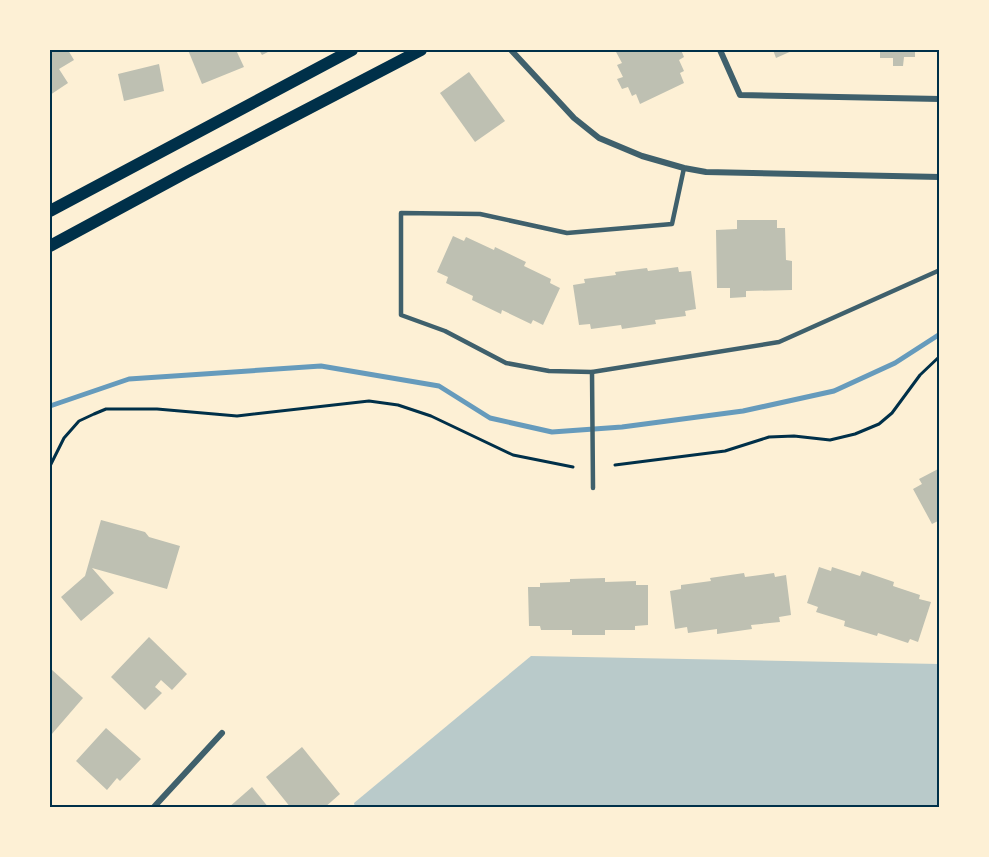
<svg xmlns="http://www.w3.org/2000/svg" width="989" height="857" font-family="Signika,sans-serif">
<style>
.green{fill:#b9caca}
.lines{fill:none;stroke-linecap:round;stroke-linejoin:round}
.stream{stroke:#669bbc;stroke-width:5}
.building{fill:#bec0b2}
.path{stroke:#003049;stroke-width:3}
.service{stroke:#3f606c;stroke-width:4.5}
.minor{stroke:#3f606c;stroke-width:6}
.secondary{stroke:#003049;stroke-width:12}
.neatline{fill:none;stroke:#003049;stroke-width:2}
</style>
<rect width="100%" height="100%" fill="#fdf0d5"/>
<polygon class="green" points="531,656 939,664 939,807 355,807 354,803"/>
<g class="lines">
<polyline class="stream" points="50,406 129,379 321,366 439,386 490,418 552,432 622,427 743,411 834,391 895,363 940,334"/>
</g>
<g class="building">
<polygon points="50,50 68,50 74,60 59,69 68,83 50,95"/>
<polygon points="188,50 236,50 244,67 202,84"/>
<polygon points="259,50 272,50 262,55"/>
<polygon points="615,50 681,50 684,57 679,60 684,71 680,73 684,83 640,104 636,94 632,96 628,87 622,89 617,79 623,77 617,65 622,63"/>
<polygon points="773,50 794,50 776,58"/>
<polygon points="880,50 915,50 915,57 904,57 903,66 893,66 893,58 880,58"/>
<polygon points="159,64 164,91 124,101 118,74"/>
<polygon points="469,72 505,121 475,142 440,93"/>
<polygon points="737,220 777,220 777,228 785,228 786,260 792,261 792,290 746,291 746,297 730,298 730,288 717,288 716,230 737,229"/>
<polygon points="453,236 464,241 466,237 494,250 495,247 526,262 524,266 551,279 550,283 560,288 543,325 533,320 531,324 502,310 501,314 472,300 473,296 446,283 448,277 437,272"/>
<polygon points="678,267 679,272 691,271 696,309 685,311 686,316 655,320 656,324 622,329 621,325 591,329 590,324 579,325 573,285 585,283 584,279 616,275 615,272 647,268 648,271"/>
<polygon points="940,468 940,520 932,524 913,489 922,484 919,479"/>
<polygon points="101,520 145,532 149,537 180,546 167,589 92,568 114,593 81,621 61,597 85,576"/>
<polygon points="819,567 831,571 832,567 860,576 862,571 894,582 893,586 920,595 919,599 931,602 918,642 910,639 908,643 878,633 877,636 844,626 845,621 816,612 818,607 807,603"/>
<polygon points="744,573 745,577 774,573 775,577 786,575 791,615 779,617 780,622 751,625 752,629 717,634 717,629 688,633 687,627 675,629 670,591 681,589 681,585 711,581 710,578"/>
<polygon points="605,578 605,582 636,581 636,585 648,585 648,625 635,626 635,630 605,630 605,635 572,635 572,630 541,630 540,626 529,626 528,587 540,587 540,583 570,582 570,579"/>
<polygon points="149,637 187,674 172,690 161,680 155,687 162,693 145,710 111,677"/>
<polygon points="51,669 83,698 51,735 50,734 50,671"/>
<polygon points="106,728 141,759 120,781 117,778 107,790 76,761"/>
<polygon points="302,747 340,794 324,808 291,808 266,777"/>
<polygon points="252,787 269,808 228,808"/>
</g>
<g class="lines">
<g class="path">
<polyline points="615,465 725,451 769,437 794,436 830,440 855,434 879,424 892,413 920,375 940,356"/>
<polyline points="50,466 64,438 79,421 94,414 106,409 157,409 237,416 369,401 398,405 431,416 513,455 573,467"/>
</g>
<g class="service">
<polyline points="684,168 672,224 567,233 480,214 401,213 401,315 445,331 506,363 549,371 592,372 779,342 940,270"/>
<polyline points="592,372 593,488"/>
</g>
<g class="minor">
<polyline points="511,50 574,118 599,138 642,156 684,168 706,172 940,177"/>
<polyline points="720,50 740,95 940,99"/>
<polyline points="153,808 222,733"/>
</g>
<g class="secondary">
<polyline points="50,211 352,50"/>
<polyline points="50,246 187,172 421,50"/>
</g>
</g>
<rect width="989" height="857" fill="none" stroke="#fdf0d5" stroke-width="102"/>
<rect x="51" y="51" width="887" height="755" class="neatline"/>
</svg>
